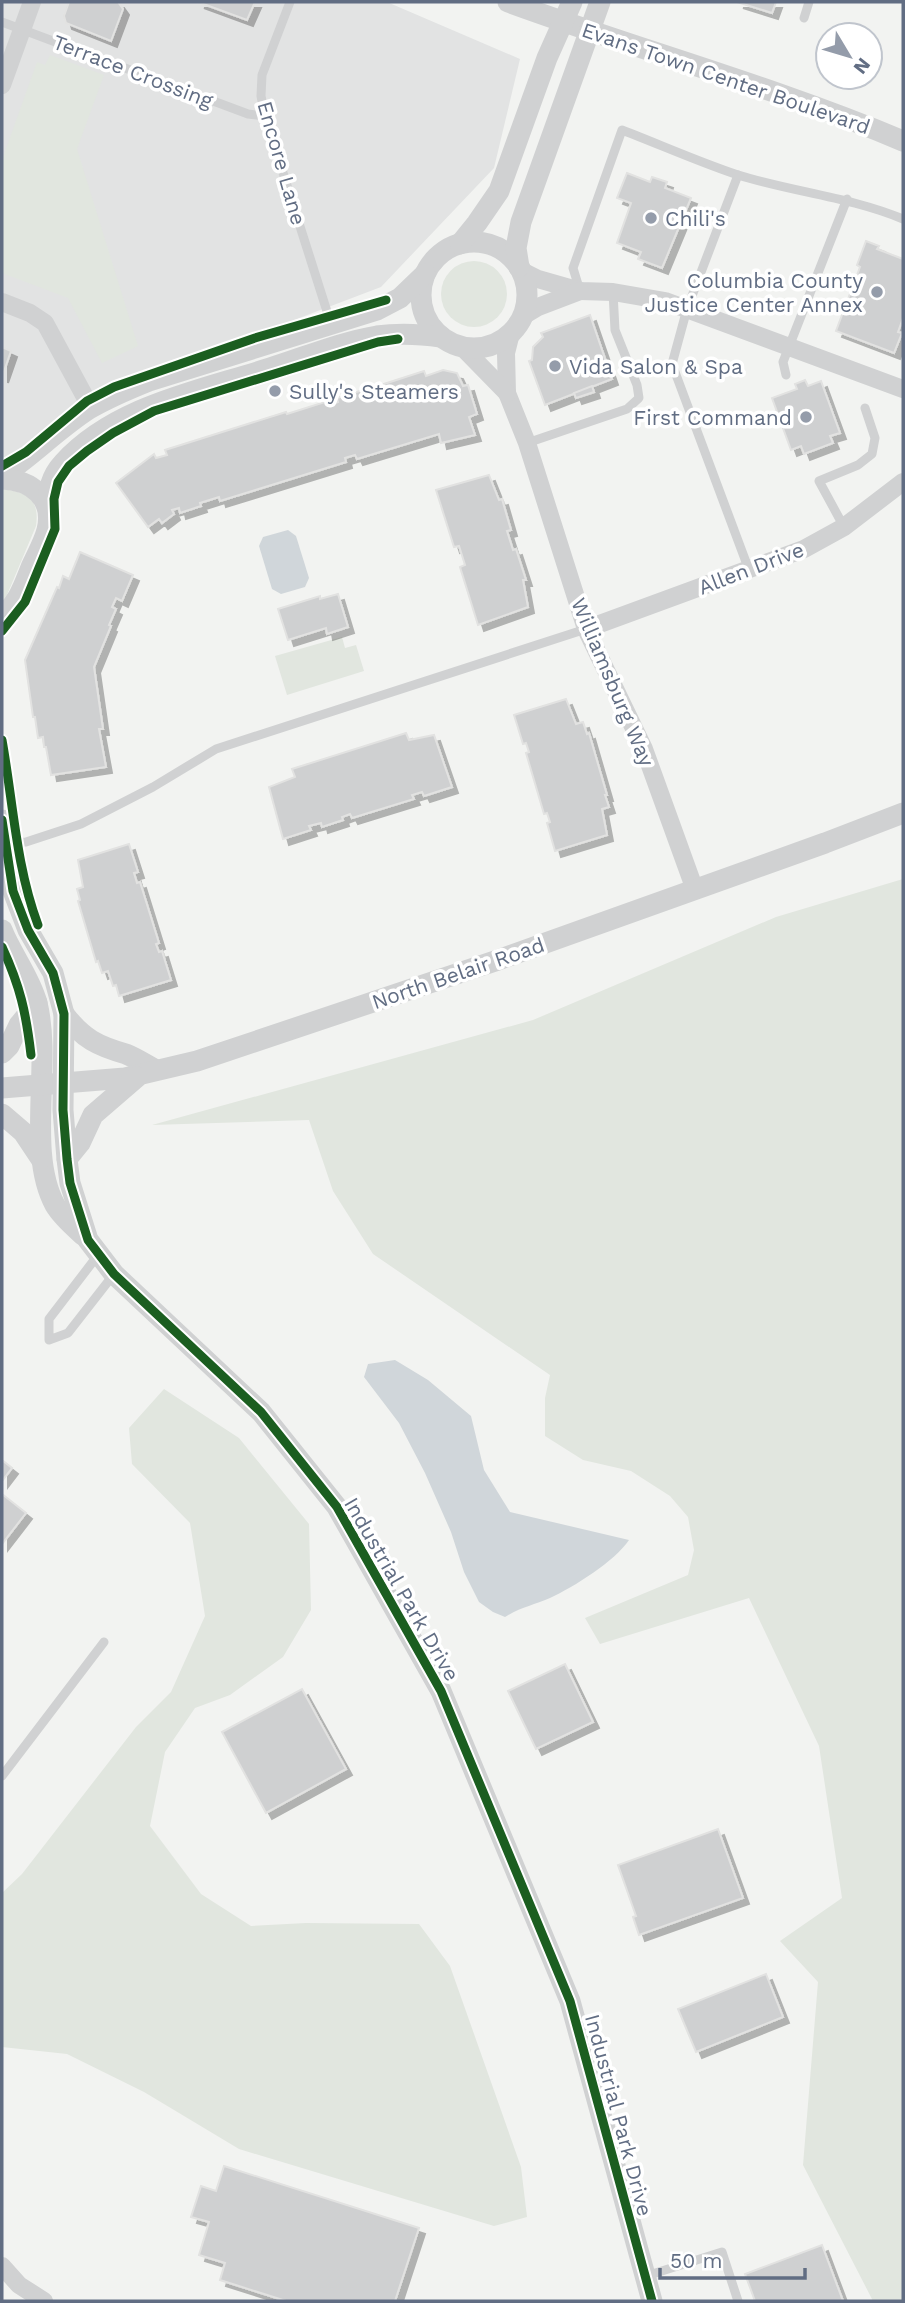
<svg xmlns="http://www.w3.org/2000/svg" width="905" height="2303" font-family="'Work Sans',sans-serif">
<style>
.built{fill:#e2e3e3}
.green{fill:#e1e6df}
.water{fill:#d0d6da}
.building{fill:#cfd0d1;stroke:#e2e2e1;stroke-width:2;filter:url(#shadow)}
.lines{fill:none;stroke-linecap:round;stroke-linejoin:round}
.service{stroke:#d0d1d2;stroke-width:9}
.minor{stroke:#d0d1d2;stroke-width:18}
.tertiary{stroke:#d0d1d2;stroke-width:21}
.cycleway-casing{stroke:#fff;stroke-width:13}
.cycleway{stroke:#1b5e20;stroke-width:9}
.poi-dot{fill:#949caa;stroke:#fff;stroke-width:2.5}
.labels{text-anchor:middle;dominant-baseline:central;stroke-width:7;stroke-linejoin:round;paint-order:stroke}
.street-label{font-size:21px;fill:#616d83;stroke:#fff}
.poi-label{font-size:21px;fill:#616d83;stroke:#fff;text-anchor:start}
</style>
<defs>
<filter id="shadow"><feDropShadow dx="6" dy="6" stdDeviation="0" flood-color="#0004"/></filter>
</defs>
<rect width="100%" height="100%" fill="#f2f3f1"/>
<polygon class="built" points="2,2 387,2 520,59 494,168 381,287 99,394 2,462"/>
<g class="green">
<polygon points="50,55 104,75 77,149 138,346 102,363 68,298 2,273 2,160 37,62 45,65"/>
<circle cx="474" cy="294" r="33"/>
<path d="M 2,489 C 26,492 40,498 36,526 L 7,595 L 2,601 Z"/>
<polygon points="342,637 345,648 356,645 364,671 287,695 275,656"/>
<polygon points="903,879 903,2301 873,2301 803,2165 818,1982 780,1941 842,1898 819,1746 749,1598 600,1644 585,1618 688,1575 694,1550 688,1517 670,1496 631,1471 583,1460 545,1436 545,1398 550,1375 373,1254 333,1191 309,1120 152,1125 533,1020 776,917"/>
<polygon points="164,1389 239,1438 309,1524 311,1610 283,1657 230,1695 195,1708 165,1752 150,1826 201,1894 251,1926 306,1923 419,1924 450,1966 521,2167 527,2217 494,2226 239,2149 144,2092 67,2054 2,2047 2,1893 22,1874 136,1727 171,1692 205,1616 190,1523 132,1464 129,1428"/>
</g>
<g class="water">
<polygon points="288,530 296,536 309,578 305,587 281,594 272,589 259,546 263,537"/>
<path d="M 395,1360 L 428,1380 L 471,1416 L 484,1470 L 510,1512 L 629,1540 C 615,1561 574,1587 550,1598 C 534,1605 521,1607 505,1617 L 493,1612 L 479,1602 L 464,1572 L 451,1532 L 425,1473 L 399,1423 L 364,1377 L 368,1364 Z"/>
</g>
<g class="building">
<polygon points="69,2 118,2 123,9 111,41 66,23 64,16"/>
<polygon points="198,2 255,2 247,20"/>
<polygon points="737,2 776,2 772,13"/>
<polygon points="627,173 650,182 652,177 667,182 665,188 691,198 662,268 638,259 641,252 617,243 631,203 617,198"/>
<polygon points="866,241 879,246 877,249 903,259 903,318 898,332 902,333 894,353 836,331 860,267 857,265"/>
<polygon points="590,315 612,379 545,405 529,361 532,360 533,347 543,337 541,333"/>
<polygon points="2,347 11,351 2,377"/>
<polygon points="443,370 457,373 463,386 468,385 477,414 469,417 475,435 441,443 439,434 357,459 355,455 345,458 346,462 220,501 219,497 200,503 201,506 180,513 179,508 172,510 174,514 162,523 159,519 148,527 116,483 154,454 156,458 167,455 165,450 286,412 287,414 328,401 329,405 338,402 337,398 376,386 377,390 385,387 384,384 424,371 426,376"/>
<polygon points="805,380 808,386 821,381 840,433 830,436 833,443 804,454 801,446 791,450 772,398 797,389 795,384"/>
<polygon points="592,386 594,392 576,398 574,393"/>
<polygon points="489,475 499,500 502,499 511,530 507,531 513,550 516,549 526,580 523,580 528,607 478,625 460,567 465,565 459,546 454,547 436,490"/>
<polygon points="80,552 133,575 122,601 116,598 112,607 116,609 109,625 111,626 94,667 103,729 99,729 106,767 51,775 46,747 44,747 43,737 38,738 35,717 33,717 25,660 57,587 59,588 63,576 69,579"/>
<polygon points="338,594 348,627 327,634 326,628 288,640 278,609 320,596 320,599"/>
<polygon points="566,699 576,724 583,722 587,734 589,733 607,795 605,795 609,807 602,809 607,835 555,851 547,823 550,822 547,813 544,814 526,753 529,752 526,743 523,744 514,715"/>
<polygon points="406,733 409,740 434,735 452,787 424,796 422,792 412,795 414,799 352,818 350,814 342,817 343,820 322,827 321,823 309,826 311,830 283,839 269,787 295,777 292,769"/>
<polygon points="129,844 138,872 134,873 137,883 140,882 159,943 156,944 159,952 162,951 171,980 119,996 116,985 113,986 108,971 102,973 98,961 96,962 78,901 80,900 77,889 83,887 78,860"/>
<polygon points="2,1460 12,1468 2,1481"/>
<polygon points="2,1494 26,1513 2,1544"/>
<polygon points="565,1664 593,1722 536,1749 508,1691"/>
<polygon points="302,1689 346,1769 266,1813 222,1732"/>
<polygon points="718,1829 743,1898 639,1935 633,1917 636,1916 618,1865"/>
<polygon points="766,1974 783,2017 696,2052 678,2009"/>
<polygon points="224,2166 419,2228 395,2301 286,2301 220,2280 225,2263 199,2255 209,2222 191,2217 201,2186 216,2191"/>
<polygon points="822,2245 843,2301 755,2301 745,2274"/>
</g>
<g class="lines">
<g class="service">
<polyline points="290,2 262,75 261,96 265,116 331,324"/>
<polyline points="804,18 809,2"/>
<polyline points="2,22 248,114 265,116"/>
<polyline points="738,175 687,309 672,364 749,570"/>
<path d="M 580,291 L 573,268 L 622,130 C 661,145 699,162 738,175 C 793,192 850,197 903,219"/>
<polyline points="786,375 783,362 847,199"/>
<polyline points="527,443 627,409 639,398 637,385 615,330 613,292"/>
<polyline points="844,527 819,481 858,465 872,454 875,438 865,408"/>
<polyline points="7,843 26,842 81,824 153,787 216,749 586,629"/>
<polyline points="98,1255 49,1319 49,1340 68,1333 114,1274"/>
<polyline points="2,1776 104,1642"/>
<polyline points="646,2276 722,2252 738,2301"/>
</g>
<g class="minor">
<polyline points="2,85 32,2"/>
<polyline points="522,271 538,279 580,291 613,292 665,301 903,389"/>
<polyline points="2,302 30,313 45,323 91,408"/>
<polyline points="523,316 538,307 580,291"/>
<polyline points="511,333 506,353 507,393 527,443 586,629 644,749 695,890"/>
<polyline points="463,348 507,393"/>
<polyline points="586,629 804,549 844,527 903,482"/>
<polyline points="2,2266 19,2285 44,2301"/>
</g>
<g class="tertiary">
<path d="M 508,2 C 639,50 775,87 903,141"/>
<circle cx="474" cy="295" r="53"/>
<polyline points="460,244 477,223 499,191 547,58 572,2"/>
<polyline points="519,267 516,248 521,222 600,2"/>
<path d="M 2,476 C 32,456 58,429 89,409 C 108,398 129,389 149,381 L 377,310 L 400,298 L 425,274"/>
<path d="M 2,479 C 31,480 55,498 47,530 C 44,542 37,554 32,565 C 24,584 19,603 2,615"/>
<path d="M 48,507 C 48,490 51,476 63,463 C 115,406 199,391 270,368 C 305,357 341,342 377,336 C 398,333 420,334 441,337"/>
<polyline points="2,820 13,891 28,930 53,973 64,1014 63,1110 67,1159 70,1183 88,1240 114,1274 261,1412 337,1507 441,1691 570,2001 652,2301"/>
<path d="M 2,930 C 12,955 30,977 37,1003 C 52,1064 26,1152 55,1205 C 62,1217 74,1227 84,1236"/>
<path d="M 64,1014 C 83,1039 98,1046 126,1054 C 136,1058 147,1065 156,1070"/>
<polyline points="2,1053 9,1046 19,1025 37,1003"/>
<polyline points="2,1088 125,1078 197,1061 498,960 825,843 903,813"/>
<polyline points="2,1114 23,1132 41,1159"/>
<polyline points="67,1159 80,1143 93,1115 137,1077"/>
</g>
<g class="cycleway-casing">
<g id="cycleway">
<polyline points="2,466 26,452 87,401 114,387 255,338 386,300"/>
<polyline points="2,631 25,602 55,529 54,499 58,482 69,466 87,451 113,433 154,411 378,342 398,339"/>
<path d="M 2,740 C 13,801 16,867 38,925"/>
<polyline points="2,820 13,891 28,930 53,973 64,1014 63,1110 67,1159 70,1183 88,1240 114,1274 261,1412 337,1507 441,1691 570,2001 652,2301"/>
<path d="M 2,947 C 20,986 26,1012 31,1055"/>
</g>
</g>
<use href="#cycleway" class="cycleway"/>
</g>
<g class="poi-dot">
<circle cx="651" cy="218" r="7"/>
<circle cx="877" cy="292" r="7"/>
<circle cx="555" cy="366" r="7"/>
<circle cx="275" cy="391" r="7"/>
<circle cx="806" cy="417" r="7"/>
</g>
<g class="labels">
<g class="street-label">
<text transform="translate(133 71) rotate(21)">Terrace Crossing</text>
<text transform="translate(726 78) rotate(19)">Evans Town Center Boulevard</text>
<text transform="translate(282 163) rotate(74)">Encore Lane</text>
<text transform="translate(751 568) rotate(-21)">Allen Drive</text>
<text transform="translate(613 682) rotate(67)">Williamsburg Way</text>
<text transform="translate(458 973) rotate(-19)">North Belair Road</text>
<text transform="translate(402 1589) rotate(60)">Industrial Park Drive</text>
<text transform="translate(619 2115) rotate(75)">Industrial Park Drive</text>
</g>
<g class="poi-label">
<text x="665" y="218">Chili's</text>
<text x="863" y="280" text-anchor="end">Columbia County<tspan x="863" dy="24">Justice Center Annex</tspan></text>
<text x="569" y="366">Vida Salon &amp; Spa</text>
<text x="289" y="391">Sully's Steamers</text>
<text x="792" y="417" text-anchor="end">First Command</text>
</g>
</g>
<rect width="905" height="2303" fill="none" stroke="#616d83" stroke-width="7"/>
<g transform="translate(849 56) rotate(128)"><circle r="33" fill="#ffffff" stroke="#c0c5cd" stroke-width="2"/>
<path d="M0-5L12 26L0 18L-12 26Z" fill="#949caa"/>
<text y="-10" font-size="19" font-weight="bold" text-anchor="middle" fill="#616d83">N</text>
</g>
<path d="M660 2268v10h145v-10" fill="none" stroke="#616d83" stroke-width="3.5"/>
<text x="670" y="2268" font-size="21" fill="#616d83" stroke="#ffffff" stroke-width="5" paint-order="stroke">50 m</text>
</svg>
